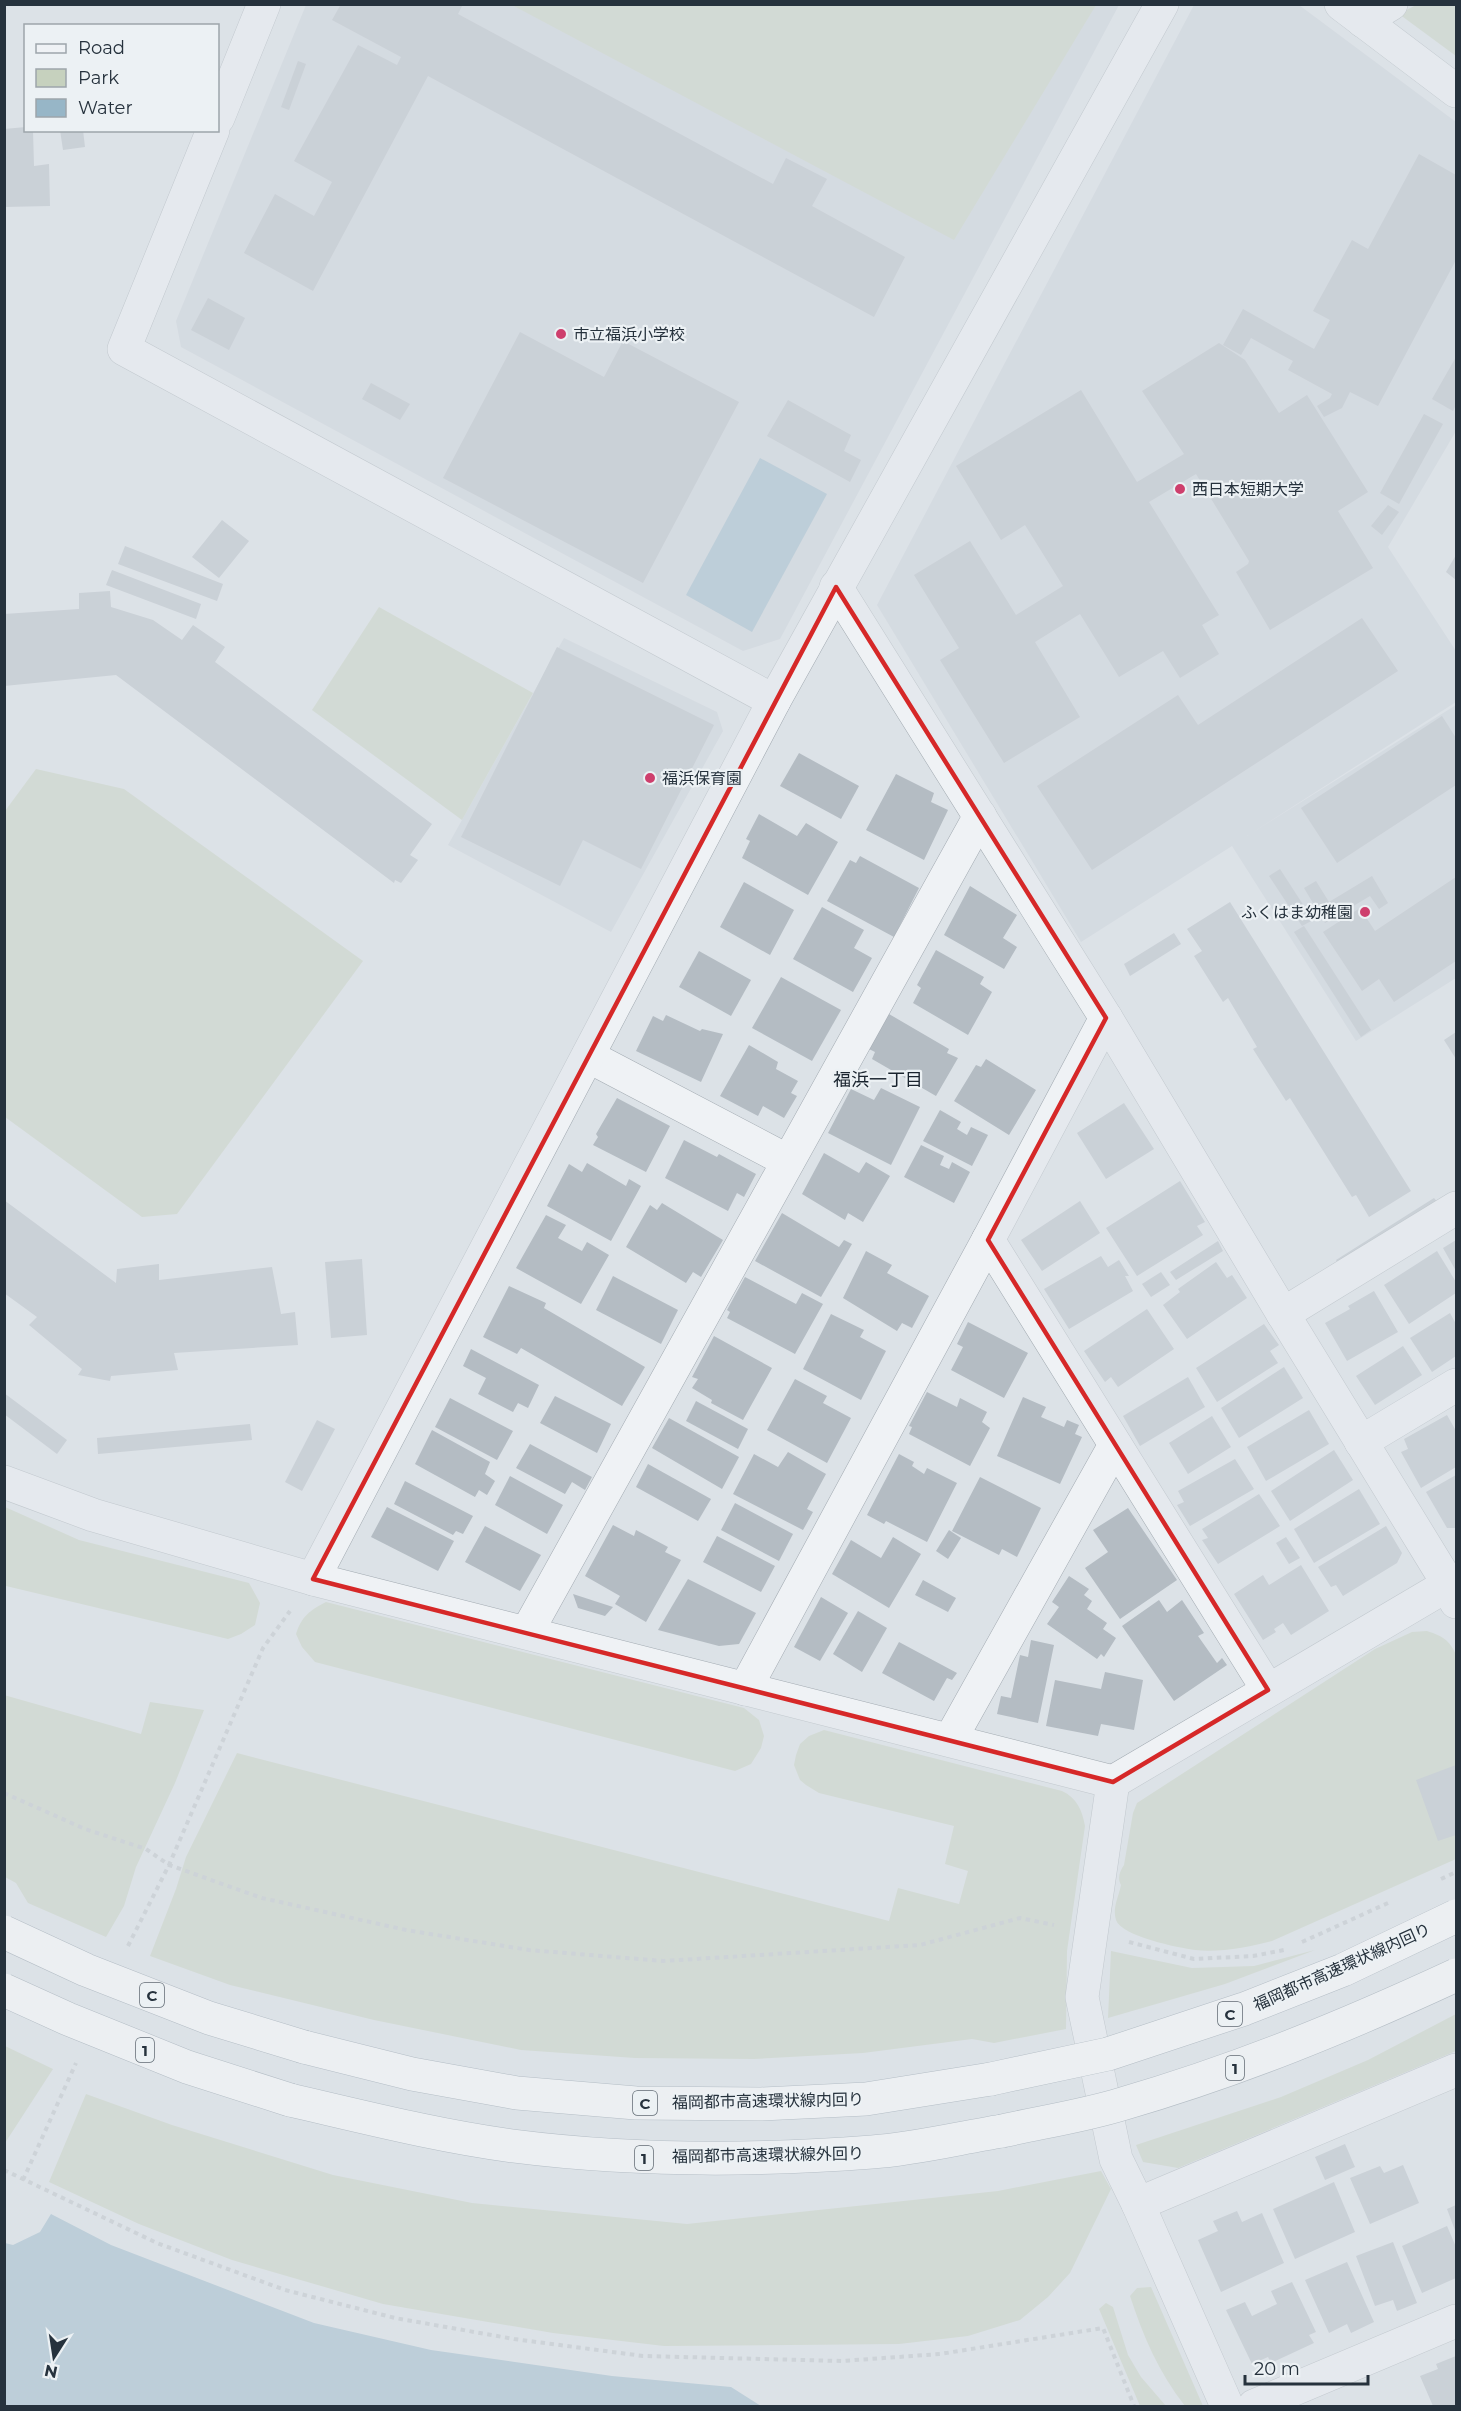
<svg xmlns="http://www.w3.org/2000/svg" width="1461" height="2411" font-family="Montserrat,'Noto Sans JP',sans-serif">
<style>
.built{fill:#cbd2d9}
.green{fill:#c6d1be}
.water{fill:#97b6c7}
.building{fill:#b4bcc3}
.lines{fill:none;stroke-linecap:round;stroke-linejoin:round}
.minor-casing{stroke:#a2aab1;stroke-width:34}
.highway-casing{stroke:#84929d;stroke-width:34}
.path{stroke:#bbc0c5;stroke-width:4;stroke-dasharray:4.5 4.5;stroke-linecap:butt}
.minor{stroke:#eff2f5;stroke-width:33}
.highway{stroke:#fff;stroke-width:33}
.highway-bridge-casing{stroke:#84929d;stroke-width:34;stroke-linecap:butt}
.highway-bridge{stroke:#fff;stroke-width:33}
.marked{fill:none;stroke:#d62828;stroke-width:4.5;stroke-linejoin:round}
.poi-dot{fill:#ce3f6d;stroke:#ecf1f4;stroke-width:2}
.labels{text-anchor:middle;dominant-baseline:central;stroke-width:4.5;stroke-linejoin:round;paint-order:stroke}
.shield{fill:#ecf1f4;stroke:#616b74;stroke-width:1.5}
.shield-label{font-size:15px;font-weight:bold;fill:#26323d}
.poi-label{font-size:16px;fill:#26323d;stroke:#ecf1f4;text-anchor:start}
.street-label{font-size:16px;fill:#26323d;stroke:#ecf1f4}
.neighbourhood-label{font-size:18px;fill:#19232e;stroke:#ecf1f4}
</style>
<rect width="100%" height="100%" fill="#dce2e7"/>
<g class="built">
<polygon points="306,5 1119,5 780,639 743,651 181,347 176,321"/>
<polygon points="1194,5 1299,5 1456,122 1456,431 1388,547 1456,651 1456,702 1247,836 1456,705 1456,978 1356,1041 1232,846 1081,942 877,605"/>
<polygon points="564,638 717,712 723,731 611,932 448,845"/>
</g>
<g class="green">
<polygon points="512,5 1096,5 954,240"/>
<polygon points="1416,5 1456,5 1456,56 1399,14"/>
<polygon points="379,607 533,693 462,820 312,710"/>
<polygon points="36,769 124,789 363,961 177,1214 142,1217 5,1117 5,811"/>
<polygon points="5,1507 79,1540 249,1583 260,1603 255,1625 241,1634 228,1639 6,1586"/>
<path d="M 326,1602 L 744,1708 L 759,1720 L 764,1736 L 761,1748 L 751,1764 L 735,1771 L 315,1662 L 302,1647 L 296,1634 C 301,1617 310,1610 326,1602 Z"/>
<path d="M 1427,1631 C 1442,1636 1450,1640 1456,1655 L 1456,1859 L 1272,1941 C 1250,1947 1218,1953 1195,1950 C 1179,1948 1121,1936 1116,1920 C 1112,1908 1119,1896 1121,1885 C 1117,1878 1120,1871 1124,1865 L 1133,1813 L 1137,1803 L 1375,1649 L 1412,1632 Z"/>
<polygon points="4,1695 141,1734 150,1702 204,1710 175,1783 136,1867 124,1906 106,1937 28,1903 16,1883 5,1877"/>
<path d="M 824,1730 L 1062,1791 C 1077,1798 1082,1810 1085,1826 L 1067,1951 L 1066,2029 L 994,2043 L 972,2039 L 863,2053 L 754,2059 L 635,2058 L 521,2050 L 374,2020 L 230,1985 L 150,1956 L 176,1889 L 186,1857 L 237,1753 L 889,1921 L 898,1888 L 959,1904 L 968,1871 L 945,1864 L 954,1826 L 819,1793 L 806,1785 L 800,1780 L 794,1765 L 796,1755 L 800,1744 L 809,1736 Z"/>
<polygon points="1315,1950 1225,1984 1108,2018 1111,1951 1192,1968 1254,1966"/>
<polygon points="1456,2014 1456,2051 1178,2168 1143,2162 1136,2145 1281,2097 1368,2060"/>
<polygon points="5,2046 53,2069 5,2143"/>
<polygon points="86,2094 172,2125 333,2175 472,2203 687,2224 998,2191 1101,2171 1111,2189 1070,2273 1048,2297 1020,2320 968,2336 899,2344 664,2346 553,2333 383,2304 232,2260 139,2224 49,2182"/>
<path d="M 1151,2287 L 1203,2406 L 1185,2406 C 1159,2373 1143,2336 1130,2296 L 1137,2288 Z"/>
<polygon points="1106,2303 1113,2307 1128,2355 1141,2377 1166,2406 1140,2406 1099,2309"/>
</g>
<g class="water">
<polygon points="760,458 827,494 752,632 686,595"/>
<polygon points="51,2214 111,2245 314,2323 431,2350 612,2376 731,2387 761,2406 5,2406 5,2243 13,2245 40,2232"/>
</g>
<g class="building">
<polygon points="341,4 463,4 458,14 773,184 786,158 827,179 812,206 905,257 874,317 428,76 313,291 244,253 275,194 314,216 332,182 294,161 358,45 397,65 401,57 332,20"/>
<polygon points="298,61 306,64 289,110 281,107"/>
<polygon points="26,127 26,130 33,130 34,166 49,164 50,206 4,207 4,129"/>
<polygon points="60,130 83,130 85,147 63,150"/>
<polygon points="1419,154 1456,175 1456,260 1378,406 1350,392 1342,408 1324,417 1317,406 1330,398 1332,394 1288,370 1293,361 1251,338 1241,355 1223,345 1243,309 1314,349 1330,320 1313,311 1352,240 1368,249"/>
<polygon points="208,298 245,318 229,350 191,330"/>
<polygon points="520,332 604,377 623,341 739,402 643,583 443,478"/>
<polygon points="1219,343 1245,360 1279,413 1307,395 1368,492 1338,511 1373,568 1270,630 1236,572 1248,564 1249,561 1196,474 1149,502 1219,615 1202,625 1219,654 1180,678 1163,651 1119,677 1080,614 1035,642 1080,717 1004,763 940,660 959,648 914,575 970,541 1016,615 1063,586 1025,525 1001,540 956,466 1081,390 1137,482 1184,454 1142,391"/>
<polygon points="1456,357 1456,405 1453,411 1432,399"/>
<polygon points="371,383 410,404 400,420 362,399"/>
<polygon points="788,400 851,435 844,451 861,460 850,482 767,436"/>
<polygon points="1424,414 1443,424 1399,504 1380,493"/>
<polygon points="1388,505 1399,512 1382,535 1371,526"/>
<polygon points="222,520 249,541 219,578 192,557"/>
<polygon points="125,546 223,584 217,601 118,564"/>
<polygon points="1456,555 1456,580 1446,572"/>
<polygon points="112,570 201,604 196,619 106,585"/>
<polygon points="110,591 111,607 153,620 182,640 193,625 225,647 215,662 432,824 410,855 418,860 401,883 395,880 394,883 116,675 4,686 4,614 79,609 79,593"/>
<polygon points="1362,618 1398,671 1092,870 1037,786 1178,695 1198,725"/>
<polygon points="557,647 714,725 641,869 583,840 560,886 461,837"/>
<polygon points="1442,716 1456,738 1456,785 1337,863 1301,808"/>
<polygon points="799,753 859,786 841,819 780,786"/>
<polygon points="896,774 934,793 931,802 948,810 924,860 866,830"/>
<polygon points="759,814 797,836 806,823 838,842 808,895 742,858 750,841 746,839"/>
<polygon points="860,856 919,888 894,937 827,901 850,860 856,863"/>
<polygon points="1280,869 1313,920 1302,926 1269,876"/>
<polygon points="1372,876 1388,903 1379,909 1370,896 1325,923 1304,888 1316,881 1329,902"/>
<polygon points="1456,877 1456,961 1394,1002 1379,979 1362,991 1323,932 1360,908 1375,931"/>
<polygon points="744,882 794,910 770,955 720,927"/>
<polygon points="970,886 1017,915 1003,938 1017,947 1004,969 944,935"/>
<polygon points="1230,902 1411,1191 1369,1217 1356,1195 1352,1197 1290,1098 1286,1101 1253,1049 1257,1047 1228,998 1223,1002 1194,956 1202,951 1187,929"/>
<polygon points="822,907 864,930 854,948 872,958 853,992 793,959"/>
<polygon points="1304,926 1371,1030 1361,1037 1294,932"/>
<polygon points="1174,933 1181,944 1130,976 1124,964"/>
<polygon points="936,950 984,977 980,984 992,992 968,1035 913,1003 921,988 917,985"/>
<polygon points="699,951 751,980 731,1016 679,987"/>
<polygon points="781,977 841,1010 812,1061 752,1028"/>
<polygon points="889,1014 949,1049 947,1053 958,1058 936,1096 872,1059 875,1052 869,1049"/>
<polygon points="666,1015 700,1031 702,1029 723,1034 701,1082 636,1051 653,1016 663,1021"/>
<polygon points="1456,1032 1456,1059 1444,1040"/>
<polygon points="749,1045 778,1062 776,1069 798,1081 791,1093 797,1096 784,1118 763,1106 758,1116 720,1096"/>
<polygon points="986,1059 1036,1090 1009,1135 954,1101 976,1065 981,1067"/>
<polygon points="881,1088 920,1107 891,1165 828,1133 851,1089 874,1100"/>
<polygon points="617,1098 670,1126 646,1172 593,1145 598,1137 596,1134"/>
<polygon points="1124,1103 1154,1149 1106,1179 1077,1133"/>
<polygon points="940,1110 961,1122 957,1129 967,1135 971,1127 988,1135 972,1166 923,1141"/>
<polygon points="684,1140 717,1157 719,1154 756,1174 744,1197 737,1193 728,1211 665,1178"/>
<polygon points="921,1145 944,1156 940,1165 949,1169 952,1162 970,1172 954,1203 904,1177"/>
<polygon points="824,1153 859,1173 866,1162 890,1176 863,1222 848,1213 845,1220 802,1194"/>
<polygon points="587,1163 626,1186 629,1179 641,1186 611,1241 547,1206 569,1164 582,1172"/>
<polygon points="1180,1181 1205,1222 1197,1226 1203,1235 1137,1276 1106,1228"/>
<polygon points="1434,1198 1442,1208 1343,1271 1336,1260"/>
<polygon points="4,1200 116,1283 117,1269 159,1264 159,1280 272,1267 281,1314 295,1312 298,1345 174,1353 178,1370 111,1376 110,1381 78,1375 82,1369 29,1325 37,1317 4,1293"/>
<polygon points="1080,1201 1100,1233 1042,1271 1021,1240"/>
<polygon points="662,1203 723,1240 701,1277 693,1272 686,1283 626,1247 650,1205 657,1210"/>
<polygon points="782,1213 839,1247 844,1240 852,1244 821,1297 755,1261"/>
<polygon points="546,1215 566,1225 558,1238 582,1251 587,1242 609,1255 581,1304 516,1268"/>
<polygon points="1456,1240 1456,1271 1443,1248"/>
<polygon points="1218,1241 1223,1251 1176,1280 1170,1272"/>
<polygon points="866,1251 892,1265 887,1273 929,1296 912,1328 902,1323 897,1331 843,1298"/>
<polygon points="1437,1251 1456,1282 1456,1293 1409,1324 1384,1285"/>
<polygon points="1101,1256 1108,1267 1119,1260 1129,1276 1125,1276 1133,1291 1069,1329 1044,1289"/>
<polygon points="362,1259 367,1335 331,1338 325,1262"/>
<polygon points="1216,1262 1227,1278 1232,1275 1247,1298 1187,1339 1163,1305 1180,1292 1178,1289"/>
<polygon points="1161,1272 1170,1285 1151,1297 1142,1284"/>
<polygon points="613,1276 678,1310 661,1344 596,1310"/>
<polygon points="745,1277 796,1304 802,1293 823,1304 795,1354 727,1318 730,1312 727,1310"/>
<polygon points="509,1286 546,1303 544,1308 645,1367 622,1406 521,1348 517,1354 483,1337"/>
<polygon points="1374,1291 1398,1332 1347,1361 1325,1323 1350,1309 1348,1306"/>
<polygon points="1147,1309 1174,1349 1118,1387 1111,1377 1105,1382 1084,1351"/>
<polygon points="1450,1313 1456,1324 1456,1356 1432,1372 1410,1338"/>
<polygon points="831,1314 864,1330 860,1337 886,1351 861,1400 803,1369"/>
<polygon points="968,1322 1028,1353 1004,1398 951,1370 963,1347 957,1344"/>
<polygon points="1264,1324 1279,1345 1270,1351 1278,1363 1217,1402 1196,1368"/>
<polygon points="714,1336 772,1368 743,1420 711,1403 712,1400 692,1388 698,1379 692,1377"/>
<polygon points="1403,1346 1422,1375 1375,1405 1356,1376"/>
<polygon points="471,1349 539,1385 528,1408 518,1403 513,1412 478,1394 486,1378 463,1366"/>
<polygon points="1284,1367 1303,1398 1239,1438 1221,1408"/>
<polygon points="1188,1377 1205,1407 1140,1446 1123,1416"/>
<polygon points="795,1379 827,1396 823,1403 851,1418 827,1463 767,1430"/>
<polygon points="927,1392 957,1407 960,1398 987,1412 982,1422 990,1428 970,1466 909,1434 912,1427 909,1426"/>
<polygon points="4,1393 67,1440 57,1454 4,1414"/>
<polygon points="555,1396 611,1424 597,1453 540,1423"/>
<polygon points="1023,1397 1046,1407 1041,1417 1064,1427 1067,1420 1079,1425 1075,1434 1082,1437 1060,1484 997,1456"/>
<polygon points="450,1398 513,1431 497,1460 435,1427"/>
<polygon points="696,1401 748,1429 738,1449 686,1421"/>
<polygon points="1309,1410 1329,1444 1266,1481 1247,1447"/>
<polygon points="1447,1415 1456,1431 1456,1467 1421,1488 1401,1452 1408,1449 1404,1439"/>
<polygon points="1212,1416 1231,1447 1188,1474 1169,1443"/>
<polygon points="669,1418 739,1457 722,1489 652,1448"/>
<polygon points="317,1420 335,1429 302,1491 285,1482"/>
<polygon points="250,1424 252,1440 98,1454 97,1438"/>
<polygon points="432,1430 490,1462 485,1474 495,1481 487,1495 479,1490 475,1497 415,1464"/>
<polygon points="530,1444 592,1477 585,1490 572,1482 565,1494 516,1468"/>
<polygon points="1334,1450 1353,1480 1290,1521 1271,1491"/>
<polygon points="788,1452 826,1474 807,1509 813,1512 803,1530 733,1494 754,1454 778,1467"/>
<polygon points="899,1454 914,1462 912,1466 924,1474 927,1468 957,1483 927,1542 886,1521 884,1524 867,1515"/>
<polygon points="1235,1459 1254,1489 1190,1526 1177,1505 1184,1502 1178,1491"/>
<polygon points="648,1464 711,1499 698,1521 636,1487"/>
<polygon points="1456,1475 1456,1528 1447,1528 1426,1492"/>
<polygon points="510,1476 563,1505 547,1534 495,1505"/>
<polygon points="980,1477 1041,1508 1017,1557 1002,1549 999,1555 952,1531"/>
<polygon points="405,1481 473,1516 463,1534 456,1531 453,1535 394,1504"/>
<polygon points="1359,1489 1380,1524 1314,1563 1294,1529"/>
<polygon points="1259,1494 1280,1526 1218,1564 1202,1540 1208,1538 1202,1529"/>
<polygon points="735,1503 793,1534 779,1561 721,1530"/>
<polygon points="387,1507 454,1541 438,1571 371,1537"/>
<polygon points="1128,1508 1177,1580 1120,1619 1085,1568 1108,1552 1093,1530"/>
<polygon points="613,1525 634,1536 636,1530 668,1547 665,1552 681,1560 646,1622 615,1604 620,1596 585,1576"/>
<polygon points="485,1526 541,1555 520,1591 465,1562"/>
<polygon points="1386,1526 1402,1553 1397,1563 1343,1596 1336,1585 1331,1587 1318,1567"/>
<polygon points="949,1530 961,1538 948,1559 936,1551"/>
<polygon points="717,1536 775,1566 761,1592 703,1562"/>
<polygon points="893,1537 921,1554 889,1608 832,1574 851,1540 881,1558"/>
<polygon points="1286,1537 1300,1558 1289,1564 1276,1543"/>
<polygon points="1301,1565 1329,1611 1291,1635 1283,1623 1274,1629 1276,1632 1263,1640 1234,1594 1263,1575 1269,1585"/>
<polygon points="1069,1576 1089,1589 1084,1595 1092,1601 1087,1609 1107,1623 1103,1629 1116,1638 1104,1657 1101,1654 1097,1659 1047,1624 1059,1607 1052,1602"/>
<polygon points="688,1579 756,1613 739,1644 719,1646 658,1630"/>
<polygon points="923,1580 956,1598 948,1612 915,1595"/>
<polygon points="573,1594 613,1607 605,1616 578,1608"/>
<polygon points="821,1597 848,1613 820,1661 794,1647"/>
<polygon points="1159,1600 1167,1612 1182,1600 1204,1633 1198,1636 1217,1663 1222,1658 1227,1665 1174,1701 1122,1626"/>
<polygon points="858,1611 887,1628 862,1672 833,1654"/>
<polygon points="1031,1640 1054,1645 1038,1723 997,1714 1001,1696 1011,1698 1020,1655 1028,1657"/>
<polygon points="899,1642 957,1673 952,1680 947,1678 934,1701 882,1673"/>
<polygon points="1105,1672 1143,1680 1134,1730 1101,1724 1098,1736 1046,1726 1055,1680 1101,1689"/>
<polygon points="1456,1765 1456,1835 1438,1841 1416,1780"/>
<polygon points="1345,2144 1355,2167 1325,2180 1315,2157"/>
<polygon points="1403,2165 1419,2203 1370,2224 1350,2178 1380,2166 1384,2173"/>
<polygon points="1334,2182 1355,2232 1295,2259 1273,2209"/>
<polygon points="1456,2205 1456,2233 1447,2209"/>
<polygon points="1237,2211 1242,2222 1262,2213 1284,2263 1221,2292 1198,2240 1218,2231 1213,2221"/>
<polygon points="1447,2226 1456,2247 1456,2278 1422,2293 1402,2246"/>
<polygon points="1393,2242 1417,2303 1397,2311 1393,2300 1375,2306 1356,2256"/>
<polygon points="1347,2262 1374,2322 1351,2333 1347,2324 1329,2333 1305,2280"/>
<polygon points="1292,2282 1316,2332 1309,2335 1314,2343 1271,2363 1268,2357 1252,2364 1226,2310 1245,2302 1252,2316 1277,2304 1271,2291"/>
<polygon points="1456,2356 1456,2406 1433,2406 1420,2376 1438,2369 1436,2364"/>
</g>
<g class="lines">
<g class="minor-casing">
<g id="minor">
<polyline points="1341,4 1456,91"/>
<polyline points="1363,21 1391,4"/>
<polyline points="218,118 264,4"/>
<polyline points="213,130 124,349 774,701"/>
<polyline points="836,587 1106,1018 1283,1314 1449,1585 1456,1602"/>
<polyline points="588,1056 788,1161"/>
<polyline points="988,1240 1268,1690"/>
<polyline points="1283,1314 1456,1208"/>
<polyline points="1361,1442 1456,1385"/>
<polyline points="4,1482 93,1515 313,1579 1113,1782 1456,1580"/>
<polyline points="313,1579 774,701 1162,4"/>
<polyline points="527,1632 980,816"/>
<polyline points="745,1689 988,1240 1106,1018"/>
<polyline points="950,1740 1115,1445"/>
<polyline points="1113,1782 1082,1997 1116,2159 1138,2204 1227,2406"/>
<polyline points="1138,2204 1456,2070"/>
<polyline points="1254,2406 1456,2321"/>
</g>
</g>
<g class="highway-casing">
<g id="highway">
<polyline points="304,2047 412,2074 517,2093 636,2103 761,2104 866,2099 991,2079"/>
<path d="M 290,2100 C 364,2117 438,2136 513,2146 C 631,2161 753,2161 872,2152 C 915,2149 959,2138 1002,2131"/>
</g>
</g>
<g class="path">
<polyline points="4,1793 85,1829 146,1849 169,1865 262,1898 406,1930 529,1950 663,1961 920,1945 1020,1918 1054,1925"/>
<polyline points="1441,1879 1456,1872"/>
<polyline points="1129,1942 1194,1959 1253,1956 1284,1950"/>
<polyline points="1302,1942 1388,1903"/>
<polyline points="128,1946 169,1865 263,1648 290,1611"/>
<polyline points="4,2170 157,2243 285,2290 395,2318 514,2339 643,2356 842,2361 940,2354 1103,2328 1134,2406"/>
<polyline points="23,2180 76,2063"/>
</g>
<use href="#minor" class="minor"/>
<use href="#highway" class="highway"/>
<g class="highway-bridge-casing">
<g id="highway-bridge">
<polyline points="4,1932 86,1970 209,2018 304,2047"/>
<polyline points="4,1990 68,2019 187,2067 290,2100"/>
<polyline points="991,2079 1108,2054 1244,2009 1343,1970 1456,1916"/>
<path d="M 1002,2131 C 1042,2122 1083,2116 1122,2104 C 1239,2070 1346,2026 1456,1975"/>
</g>
</g>
<use href="#highway-bridge" class="highway-bridge"/>
</g>
<path d="M0 0H1461V2411H0ZM 836,587 L 1106,1018 L 988,1240 L 1268,1690 L 1113,1782 L 313,1579 Z" fill="#dce2e7" fill-opacity=".55" fill-rule="evenodd"/>
<path class="marked" d="M 836,587 L 1106,1018 L 988,1240 L 1268,1690 L 1113,1782 L 313,1579 Z"/>
<g class="poi-dot">
<circle cx="561" cy="334" r="6"/>
<circle cx="1180" cy="489" r="6"/>
<circle cx="650" cy="778" r="6"/>
<circle cx="1365" cy="912" r="6"/>
</g>
<g class="labels">
<g class="shield">
<rect x="140" y="1983" width="24" height="24" rx="4.5"/>
<rect x="1218" y="2002" width="24" height="24" rx="4.5"/>
<rect x="136" y="2038" width="18" height="24" rx="4.5"/>
<rect x="1226" y="2056" width="18" height="24" rx="4.5"/>
<rect x="633" y="2091" width="24" height="24" rx="4.5"/>
<rect x="635" y="2146" width="18" height="24" rx="4.5"/>
</g>
<g class="shield-label">
<text x="152" y="1995">C</text>
<text x="1230" y="2014">C</text>
<text x="145" y="2050">1</text>
<text x="1235" y="2068">1</text>
<text x="645" y="2103">C</text>
<text x="644" y="2158">1</text>
</g>
<g class="poi-label">
<text x="573" y="334">市立福浜小学校</text>
<text x="1192" y="489">西日本短期大学</text>
<text x="662" y="778">福浜保育園</text>
<text x="1353" y="912" text-anchor="end">ふくはま幼稚園</text>
</g>
<g class="street-label">
<text transform="translate(1342 1967) rotate(-24)">福岡都市高速環状線内回り</text>
<text transform="translate(768 2101) rotate(-1)">福岡都市高速環状線内回り</text>
<text transform="translate(768 2155) rotate(-1)">福岡都市高速環状線外回り</text>
</g>
<g class="neighbourhood-label">
<text x="878" y="1080">福浜一丁目</text>
</g>
</g>
<rect width="1461" height="2411" fill="none" stroke="#26323d" stroke-width="12"/>
<rect x="24" y="24" width="195" height="108" fill="#ecf1f4" stroke="#9da5ab" stroke-width="1.5"/>
<rect x="36" y="44" width="30" height="9" fill="#eff2f5" stroke="#9da5ab" stroke-width="1.5"/>
<text x="78" y="54" font-size="18" fill="#26323d">Road</text>
<rect x="36" y="69" width="30" height="18" fill="#c6d1be" stroke="#9da5ab" stroke-width="1.5"/>
<text x="78" y="84" font-size="18" fill="#26323d">Park</text>
<rect x="36" y="99" width="30" height="18" fill="#97b6c7" stroke="#9da5ab" stroke-width="1.5"/>
<text x="78" y="114" font-size="18" fill="#26323d">Water</text>
<g transform="translate(54 2357) rotate(192)" stroke="#ecf1f4" stroke-width="4.5" paint-order="stroke">
<path d="M0-4.5L10 22L0 15L-10 22Z" fill="#26323d"/>
<text y="-9" font-size="16" font-weight="bold" text-anchor="middle" fill="#26323d">N</text>
</g>
<path d="M1245 2375v9h123v-9" fill="none" stroke="#26323d" stroke-width="3"/>
<text x="1254" y="2375" font-size="18" fill="#26323d" stroke="#ecf1f4" stroke-width="4.5" paint-order="stroke">20 m</text>
</svg>
